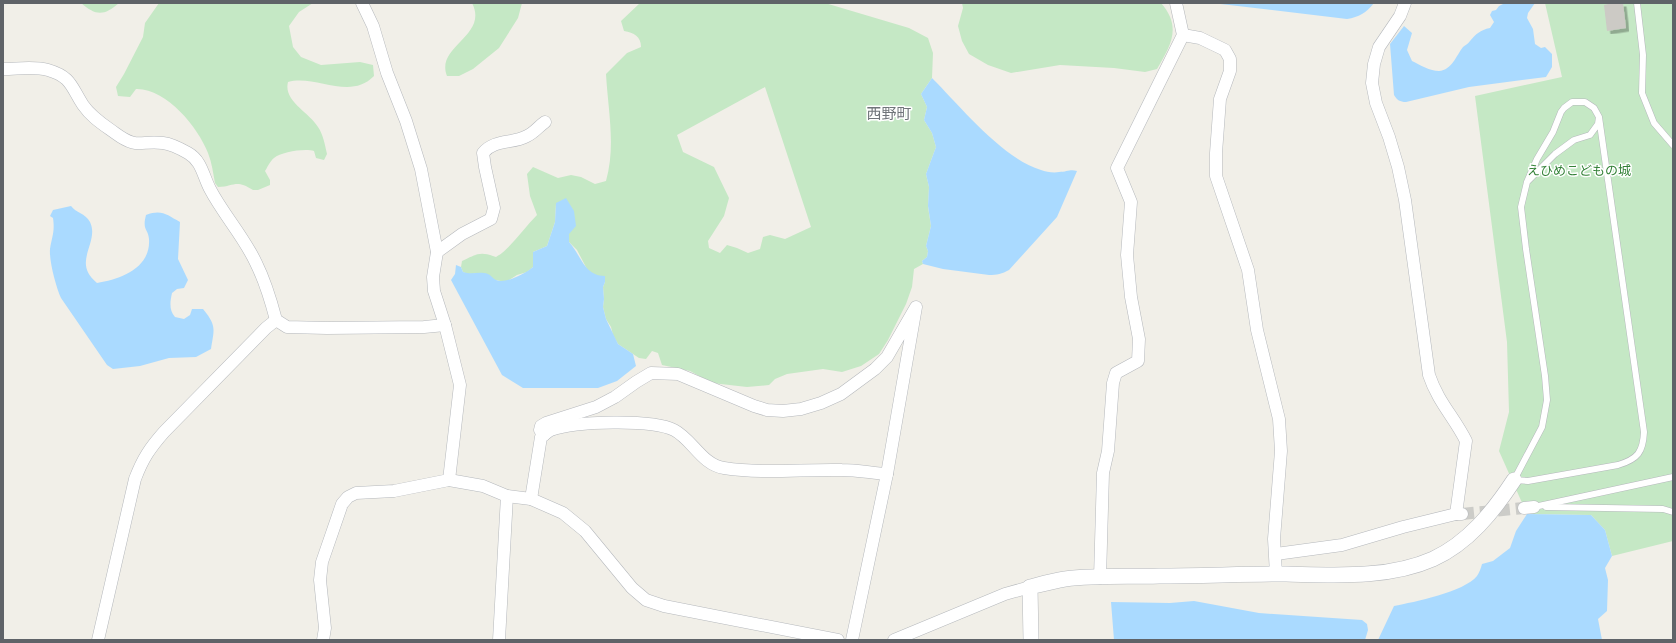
<svg xmlns="http://www.w3.org/2000/svg" width="1676" height="643" font-family="Karla,'Noto Sans JP',sans-serif">
<style>
.green{fill:#c5e8c5;fill-rule:evenodd}
.water{fill:#aadaff}
.building{fill:#cccac5;filter:url(#shadow)}
.lines{fill:none;stroke-linecap:round;stroke-linejoin:round}
.minor-tunnel{stroke:#ccccc8;stroke-width:12;stroke-dasharray:12 6;stroke-linecap:butt}
.service-casing{stroke:#b5b8bc;stroke-width:7}
.minor-casing{stroke:#b5b8bc;stroke-width:13}
.tertiary-casing{stroke:#b5b8bc;stroke-width:16}
.service{stroke:#fff;stroke-width:6}
.minor{stroke:#fff;stroke-width:12}
.tertiary{stroke:#fff;stroke-width:15}
.labels{text-anchor:middle;dominant-baseline:central;stroke-width:3;stroke-linejoin:round;paint-order:stroke}
.park-label{font-size:13px;fill:#348238;stroke:#fff}
.quarter-label{font-size:15px;fill:#70757a;stroke:#fff}
</style>
<defs>
<filter id="shadow"><feDropShadow dx="3.5" dy="3.5" stdDeviation="0" flood-color="#0004"/></filter>
</defs>
<rect width="100%" height="100%" fill="#f1efe8"/>
<g class="green">
<path d="M 81,3 L 119,3 C 104,16 96,16 81,3 Z"/>
<path d="M 159,3 L 313,3 L 299,12 L 289,26 L 293,47 L 301,57 L 321,65 L 360,62 L 373,65 L 374,76 C 350,101 315,74 288,82 C 283,101 309,112 318,127 C 323,134 325,145 327,154 L 324,160 L 316,158 L 314,151 C 305,148 281,152 274,158 C 270,161 267,168 265,171 L 270,180 L 270,185 L 258,190 L 253,190 C 236,179 235,186 218,187 L 215,183 C 213,173 212,163 208,153 C 198,127 166,88 136,89 L 130,97 L 118,96 L 116,87 L 124,74 L 143,37 L 145,23 Z"/>
<path d="M 472,3 L 522,3 L 518,18 L 499,48 L 473,69 L 459,76 L 447,76 C 435,46 489,36 472,3 Z"/>
<path d="M 640,3 L 825,3 L 909,28 L 928,38 L 933,53 L 932,78 L 921,94 L 927,107 L 924,120 L 932,133 L 936,147 L 926,174 L 929,187 L 928,207 L 931,226 L 926,246 L 928,251 L 927,257 L 922,261 L 923,264 L 914,269 L 912,287 L 906,304 L 888,340 L 879,354 L 861,366 L 842,372 L 823,369 L 787,374 L 775,379 L 769,385 L 747,387 L 712,383 L 690,371 L 662,365 L 658,353 L 652,351 L 646,359 L 639,358 L 618,344 L 613,335 L 611,327 L 606,319 L 603,307 L 604,299 L 603,287 L 605,282 L 588,271 L 577,250 L 569,242 L 569,234 L 556,203 L 555,222 L 547,246 L 533,252 L 533,267 L 527,272 L 517,275 L 506,282 L 495,280 L 475,273 L 470,275 L 463,272 L 461,267 L 462,261 C 477,254 480,251 496,257 C 510,249 524,228 537,215 L 530,196 L 527,174 L 533,167 L 558,178 L 571,175 L 581,177 L 595,184 L 606,181 C 616,146 608,110 606,74 L 627,53 L 641,47 C 641,36 634,33 624,31 L 621,21 ZM 765,87 L 811,227 L 785,239 L 770,235 L 763,237 L 760,249 L 748,253 L 737,248 L 727,245 L 720,253 L 709,248 L 708,241 L 724,216 L 729,198 L 714,167 L 683,152 L 677,135 Z"/>
<path d="M 962,3 L 1161,3 C 1182,27 1171,45 1157,69 L 1145,72 L 1114,68 L 1060,65 L 1011,73 L 988,65 L 969,54 L 962,41 L 958,26 L 963,8 Z"/>
<polygon points="1545,3 1673,3 1673,541 1612,556 1605,530 1591,515 1527,514 1499,451 1509,412 1507,342 1475,96 1562,77"/>
</g>
<g class="water">
<path d="M 1212,3 L 1374,3 C 1366,13 1359,17 1347,19 Z"/>
<path d="M 1505,3 L 1535,3 L 1528,13 L 1527,18 L 1533,29 L 1535,44 L 1541,48 L 1545,47 L 1552,54 L 1552,67 L 1546,77 L 1469,87 L 1406,102 C 1400,102 1397,100 1394,95 L 1390,44 L 1404,26 L 1412,33 L 1407,50 L 1412,61 C 1420,65 1430,71 1439,71 C 1452,70 1456,56 1463,47 C 1465,45 1468,44 1470,41 C 1476,34 1480,30 1490,28 L 1494,22 L 1490,15 L 1492,11 L 1496,10 L 1499,6 Z"/>
<path d="M 932,78 C 961,107 1002,158 1041,170 C 1046,172 1054,173 1059,172 C 1067,172 1070,169 1077,171 L 1057,217 L 1009,270 C 1002,274 997,275 989,275 L 943,269 L 923,264 L 922,261 L 927,257 L 928,251 L 926,246 L 931,226 L 928,206 L 929,187 L 926,174 L 936,147 L 932,133 L 924,120 L 927,107 L 921,94 Z"/>
<path d="M 566,198 L 574,211 L 576,226 L 569,234 L 569,242 C 581,255 584,276 605,276 L 605,282 L 603,287 L 604,299 L 603,307 L 606,319 L 618,344 L 633,354 L 636,366 L 617,381 L 598,388 L 523,388 L 502,375 L 451,280 L 455,274 L 456,265 L 461,267 L 463,272 C 472,275 479,271 488,274 C 491,275 493,279 496,280 C 505,284 525,274 533,267 L 533,252 L 547,246 L 555,222 L 556,203 Z"/>
<path d="M 71,206 C 76,213 85,213 90,222 C 100,243 71,262 97,283 C 121,279 151,268 149,239 C 148,228 142,231 146,215 C 162,209 167,215 180,222 L 178,259 L 188,280 L 184,288 L 177,289 L 172,293 C 170,302 169,310 175,317 L 184,319 L 190,315 L 192,309 L 203,309 C 217,326 214,329 211,349 L 196,357 L 169,358 L 140,366 L 113,369 L 107,365 L 61,298 C 56,287 49,261 50,249 C 52,236 55,232 53,218 L 50,216 L 53,210 Z"/>
<path d="M 1527,514 L 1591,515 L 1605,530 L 1612,556 L 1605,568 L 1608,580 L 1607,611 L 1598,619 L 1602,640 L 1378,640 L 1394,606 C 1414,602 1464,592 1477,576 C 1479,573 1481,568 1482,564 L 1493,561 L 1510,548 L 1516,531 Z"/>
<polygon points="1194,601 1259,613 1362,620 1367,624 1368,630 1365,640 1114,640 1111,602 1170,603"/>
</g>
<polygon class="building" points="1613,3 1623,3 1626,28 1607,31 1604,5"/>
<g class="lines">
<polyline class="minor-tunnel" points="1462,514 1524,508"/>
<g class="service-casing">
<g id="service">
<polyline points="1637,3 1643,55 1642,93 1654,123 1673,145"/>
<path d="M 1527,182 L 1555,154 L 1574,140 L 1590,135 L 1598,124 L 1599,117 L 1594,108 L 1585,102 L 1572,102 L 1564,108 L 1561,112 L 1553,132 L 1537,159 L 1527,182 L 1521,207 L 1526,249 L 1545,376 L 1547,400 L 1542,427 L 1514,480 L 1528,481 L 1618,465 C 1638,459 1643,452 1644,432 L 1599,117"/>
<polyline points="1534,507 1673,477"/>
<polyline points="1546,507 1663,509 1673,512"/>
</g>
</g>
<g class="minor-casing">
<g id="minor">
<polyline points="362,3 373,26 387,73 406,121 421,169 437,252 433,277 434,291 445,325 460,385 449,480"/>
<path d="M 1405,3 L 1400,16 L 1379,47 L 1374,64 L 1372,83 L 1376,103 L 1389,137 L 1398,167 L 1405,200 L 1429,375 C 1438,402 1454,417 1466,441 L 1456,514"/>
<polyline points="1183,35 1200,38 1225,50 1230,59 1230,71 1220,99 1216,153 1216,176 1248,270 1257,330 1279,419 1281,451 1274,539 1276,574"/>
<path d="M 3,69 C 18,69 34,66 48,70 C 72,77 71,87 83,105 C 91,117 104,125 115,133 C 138,150 140,140 163,143 C 172,144 181,149 188,153 C 202,161 203,176 210,189 C 223,214 244,237 256,263 C 265,281 271,301 276,320 L 287,327 L 327,328 L 424,327 L 445,325"/>
<path d="M 437,252 L 462,234 L 491,219 L 494,208 L 485,167 L 483,153 C 494,139 513,144 527,136 C 534,133 539,126 545,122"/>
<polyline points="544,435 540,430 541,426 546,423 596,407 615,397 636,382 651,373 678,374 754,406 767,410 783,411 801,409 821,403 841,394 875,369 887,357 916,307 887,474 852,640"/>
<path d="M 531,499 L 541,437 C 544,435 548,431 551,430 C 575,421 652,419 674,430 C 692,439 702,465 724,468 C 763,474 802,469 842,470 C 857,470 872,473 887,474"/>
<polyline points="1524,508 1534,507"/>
<polyline points="1276,554 1342,545 1403,527 1456,514 1462,514"/>
<polyline points="1100,578 1103,473 1108,451 1113,383 1116,373 1138,361 1139,339 1131,297 1127,255 1131,202 1117,168 1183,35 1176,3"/>
<path d="M 98,640 L 135,479 C 143,458 150,448 164,432 L 266,328 L 276,320"/>
<polyline points="323,640 325,628 320,580 322,562 342,504 348,497 356,493 394,491 449,480 483,486 507,496 531,499 563,513 585,531 632,588 646,600 664,606 838,640"/>
<polyline points="499,640 507,496"/>
<polyline points="894,640 1005,594 1030,587"/>
</g>
</g>
<g class="tertiary-casing">
<path id="tertiary" d="M 1031,640 L 1030,587 C 1042,584 1053,581 1065,579 C 1096,575 1128,577 1159,576 C 1201,576 1244,574 1286,574 C 1334,575 1388,579 1433,559 C 1468,543 1493,512 1514,480"/>
</g>
<use href="#service" class="service"/>
<use href="#minor" class="minor"/>
<use href="#tertiary" class="tertiary"/>
</g>
<g class="labels">
<g class="park-label">
<text x="1579" y="170">えひめこどもの城</text>
</g>
<g class="quarter-label">
<text x="889" y="114">西野町</text>
</g>
</g>
<rect width="1676" height="643" fill="none" stroke="#5f6368" stroke-width="8"/>
</svg>
